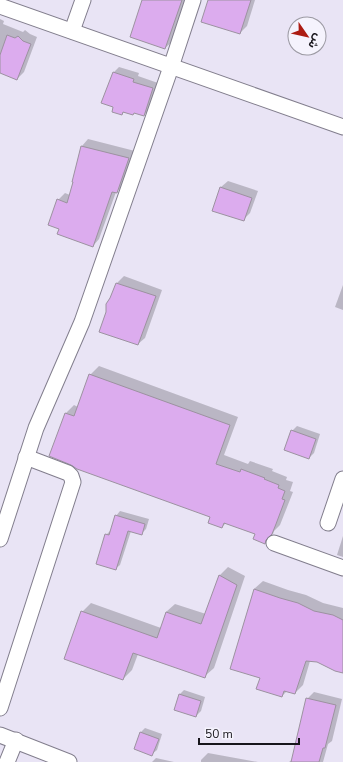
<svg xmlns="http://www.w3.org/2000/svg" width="343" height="762" font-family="'Nunito Sans','Noto Sans Arabic',sans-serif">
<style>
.shadow{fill:#0003}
.building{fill:#dcacee;stroke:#9c92a0}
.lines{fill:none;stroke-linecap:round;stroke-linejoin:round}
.street-casing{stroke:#827e8d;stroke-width:17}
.street{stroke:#fff;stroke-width:15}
</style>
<rect width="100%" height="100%" fill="#e9e4f5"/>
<g class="shadow">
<polygon points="143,0 185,0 172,42 165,48"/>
<polygon points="209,0 255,0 247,26 240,33"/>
<polygon points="0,19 4,21 3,24 23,32 25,30 30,34 37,37 24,72 17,79 0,72"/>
<polygon points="119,67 139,73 138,76 158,83 150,109 144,115 135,112 133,114 124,112 122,114 113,73"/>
<polygon points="88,139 135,151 124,185 116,192 99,239 93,246 61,228 58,200 65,193 70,195 82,146"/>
<polygon points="228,181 258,191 250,213 243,220 221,187"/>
<polygon points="124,276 162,290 145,338 138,344 107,313 117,283"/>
<polygon points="343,285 343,310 335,307"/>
<polygon points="99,366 238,417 224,455 248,464 250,461 273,469 272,471 287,477 286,480 293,482 290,491 293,492 280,525 274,531 273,534 265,543 256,534 226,523 222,527 211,517 65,414 74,405 78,407 90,375"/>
<polygon points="297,426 320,434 314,453 309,458 292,431"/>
<polygon points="120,511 149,519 146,529 141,534 131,531 120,565 115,569 106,535 111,530 116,516"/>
<polygon points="343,536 343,557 337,555"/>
<polygon points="228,567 245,576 214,668 205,676 138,654 132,670 123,679 82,612 91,603 161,628 166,612 175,604 206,614 219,576"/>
<polygon points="263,581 288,590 306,595 323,603 343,608 343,672 317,661 310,661 303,685 295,693 287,691 282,696 261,677 254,589"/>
<polygon points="184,690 205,697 201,711 196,716 179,695"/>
<polygon points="314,692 342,699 332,741 328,744 323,762 289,762 293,759 307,699"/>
<polygon points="145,728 162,734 157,750 152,754 135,748 141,732"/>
<polygon points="208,753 258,762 201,762 201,760"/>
<polygon points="156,758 174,762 152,762"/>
</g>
<g class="building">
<polygon points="142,0 182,0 165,49 130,37"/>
<polygon points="208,0 251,0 240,34 201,22"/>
<polygon points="7,35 15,38 18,36 23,41 31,44 17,80 0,73 0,55"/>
<polygon points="113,72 134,79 133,82 153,88 144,116 134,113 133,115 123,112 122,115 112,112 113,107 101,103"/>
<polygon points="81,146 129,158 117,193 112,192 93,247 57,234 59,229 48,225 57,199 67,203 73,182 72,182"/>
<polygon points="220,187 252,198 244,221 212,211"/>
<polygon points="116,283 156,296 138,345 99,332 106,312 106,304 110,298"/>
<polygon points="89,374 230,425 216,464 240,472 241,469 265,478 264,479 279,485 278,488 285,491 282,499 285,500 276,524 272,534 266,540 265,544 253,539 255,534 224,523 222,528 208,523 210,517 77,469 71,465 49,456 65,413 74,416"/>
<polygon points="291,430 316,439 309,459 284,450"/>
<polygon points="115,515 145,524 142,535 128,531 116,570 96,564 105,534 109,535"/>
<polygon points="219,575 237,585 205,678 133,653 123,680 64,659 81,611 157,638 166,612 201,624"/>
<polygon points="254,589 280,598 298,603 314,611 333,615 343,620 343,673 335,671 317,662 306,661 295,694 284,691 282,697 256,689 260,678 230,669"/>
<polygon points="179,694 201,701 196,717 174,710"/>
<polygon points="306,698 336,705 325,748 323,748 319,762 291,762"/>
<polygon points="140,732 159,739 152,756 134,749"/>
</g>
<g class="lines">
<g class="street-casing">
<g id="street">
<polyline points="0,6 343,127"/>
<polyline points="72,31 83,0"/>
<polyline points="328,523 343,479"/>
<polyline points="0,539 36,428 82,322 171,67 193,0"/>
<polyline points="274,543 343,568"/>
<polyline points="0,708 73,482 71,476 68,473 26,457"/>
<polyline points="0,735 69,762"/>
<polyline points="7,762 16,740"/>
</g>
</g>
<use href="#street" class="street"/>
</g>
<g transform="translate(307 36) rotate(124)"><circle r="19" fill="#f5f3fd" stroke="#9c9aa3"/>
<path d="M0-3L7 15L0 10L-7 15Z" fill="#ac1b12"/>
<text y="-6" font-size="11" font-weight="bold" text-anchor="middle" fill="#17151b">ش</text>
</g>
<path d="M199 738v6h100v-6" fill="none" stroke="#17151b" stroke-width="2"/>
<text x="205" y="738" font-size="12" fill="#17151b" stroke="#f5f3fd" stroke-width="3" paint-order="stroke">50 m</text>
</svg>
